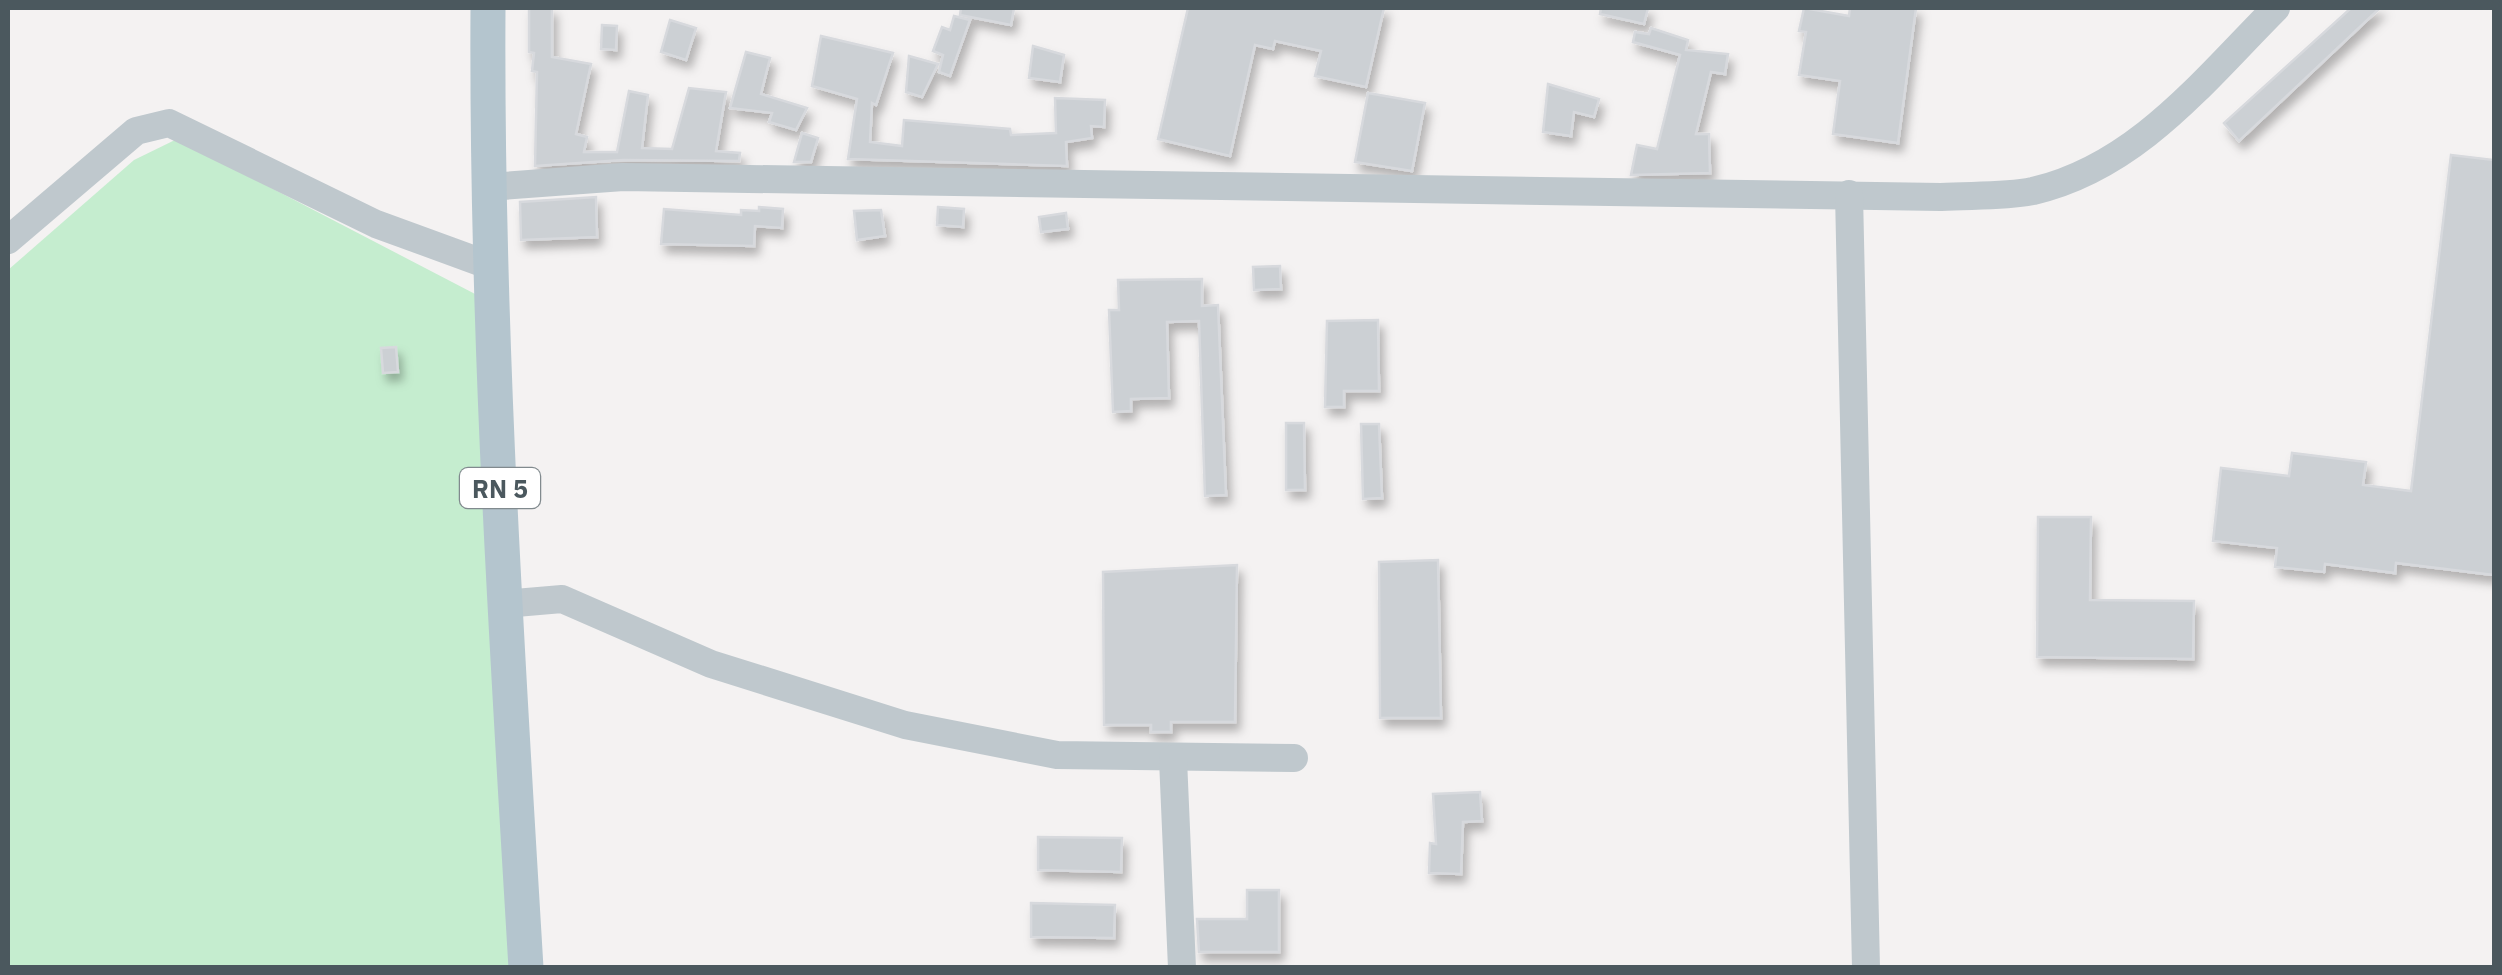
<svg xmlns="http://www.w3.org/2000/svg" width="2502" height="975" font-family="'IBM Plex Sans',sans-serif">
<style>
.green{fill:#c5edcf}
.building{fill:#ccd0d4;stroke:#d7d9dd;stroke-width:2.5;filter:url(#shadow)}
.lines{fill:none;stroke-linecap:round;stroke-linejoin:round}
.minor{stroke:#bfc8cd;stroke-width:28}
.major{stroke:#b4c5ce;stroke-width:35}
.labels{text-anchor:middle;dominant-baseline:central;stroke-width:10;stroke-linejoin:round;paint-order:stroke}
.shield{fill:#fff;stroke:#818a8e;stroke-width:2.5}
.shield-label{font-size:25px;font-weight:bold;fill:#4b585e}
</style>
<defs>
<filter id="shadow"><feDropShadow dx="4.5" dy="8" stdDeviation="5" flood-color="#0004"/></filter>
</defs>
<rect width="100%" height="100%" fill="#f4f2f2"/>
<polygon class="green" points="177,139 477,295 513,967 8,967 8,270 134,160"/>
<g class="building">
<polygon points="529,8 552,8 552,57 591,64 576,134 587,137 584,152 617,152 629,91 648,95 642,148 672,149 689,88 726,92 716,151 740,153 739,161 623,160 535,166 537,72 532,71 534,53 529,52"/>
<polygon points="961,8 1014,8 1011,25 960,15"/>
<polygon points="1188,8 1384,8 1366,87 1315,76 1321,51 1275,41 1273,49 1255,45 1230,156 1158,139"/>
<polygon points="1601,8 1648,8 1644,24 1600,14"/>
<polygon points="1804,8 1849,16 1850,8 1916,8 1898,143 1833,134 1840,81 1799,75 1806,32 1799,31"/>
<polygon points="2351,8 2380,8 2239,141 2224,123"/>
<polygon points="954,16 970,20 950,76 939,72 943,55 933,51 942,27 950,30"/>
<polygon points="670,20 696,28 686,60 661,52"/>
<polygon points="602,25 617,26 616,50 601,49"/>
<polygon points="1651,28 1688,40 1686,50 1728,54 1725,74 1711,72 1696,134 1709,134 1710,173 1631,175 1637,145 1657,149 1680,55 1633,42 1635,32 1649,34"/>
<polygon points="821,36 893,53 876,105 872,103 870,142 902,146 904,120 1010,129 1011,135 1056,133 1055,98 1105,100 1104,127 1091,126 1092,138 1066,142 1067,166 848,159 857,99 812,86"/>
<polygon points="1033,46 1064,55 1060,82 1029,78"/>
<polygon points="746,52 770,58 761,94 807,108 796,130 769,122 772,113 730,108"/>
<polygon points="909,56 938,64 922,97 906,92"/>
<polygon points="1548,84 1599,99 1594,117 1574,112 1571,136 1543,132"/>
<polygon points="1368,93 1425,103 1412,171 1355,162"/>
<polygon points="802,133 818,138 811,162 794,162"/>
<polygon points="2451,155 2494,160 2494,575 2396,563 2395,573 2325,564 2324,572 2275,567 2277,548 2213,541 2221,468 2289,476 2292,453 2366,462 2363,485 2411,491"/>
<polygon points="596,197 597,237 521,240 520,202"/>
<polygon points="759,207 783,209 782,228 755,226 754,246 661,244 664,209 741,215 741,210 759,211"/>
<polygon points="938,207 964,209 963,227 937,225"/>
<polygon points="881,210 885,236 857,240 854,211"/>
<polygon points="1066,213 1068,229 1041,232 1039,217"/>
<polygon points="1280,266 1281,289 1254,290 1253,267"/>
<polygon points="1202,279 1202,306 1218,305 1226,495 1205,496 1199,321 1167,322 1169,398 1131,399 1131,411 1113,412 1109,310 1119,310 1118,280"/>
<polygon points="1378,320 1379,391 1344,391 1344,407 1325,407 1327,321"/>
<polygon points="396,347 398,372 383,373 381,348"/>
<polygon points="1286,423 1304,423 1305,490 1286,490"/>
<polygon points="1361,424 1379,424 1382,498 1363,499"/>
<polygon points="2038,517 2091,517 2090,600 2194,601 2193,659 2037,657"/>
<polygon points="1438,560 1441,718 1380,718 1379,562"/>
<polygon points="1237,565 1235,722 1171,722 1171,732 1151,732 1151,725 1104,725 1103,572"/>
<polygon points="1480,792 1482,821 1463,822 1461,874 1429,873 1430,843 1436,844 1433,794"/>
<polygon points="1038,837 1122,838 1121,872 1038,870"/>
<polygon points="1247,890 1279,890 1279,952 1199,952 1197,919 1247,919"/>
<polygon points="1031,903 1115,905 1114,938 1031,937"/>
</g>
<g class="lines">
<g class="minor">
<path d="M 489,187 L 623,177 L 1941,197 C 1971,195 2004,197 2033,191 C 2137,167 2204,80 2276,8"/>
<polyline points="1849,194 1866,968"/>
<polyline points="8,240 136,131 169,123 376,224 491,266"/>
<polyline points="504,604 562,599 711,664 905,725 1057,755 1294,758"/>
<polyline points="1173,759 1182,968"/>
</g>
<path class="major" d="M 488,8 C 486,328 507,648 526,968"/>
</g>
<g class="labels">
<rect class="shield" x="460" y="468" width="80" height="40" rx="8"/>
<g class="shield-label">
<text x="500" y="488">RN 5</text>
</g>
</g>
<rect width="2502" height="975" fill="none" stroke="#4b585e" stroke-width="20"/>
</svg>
